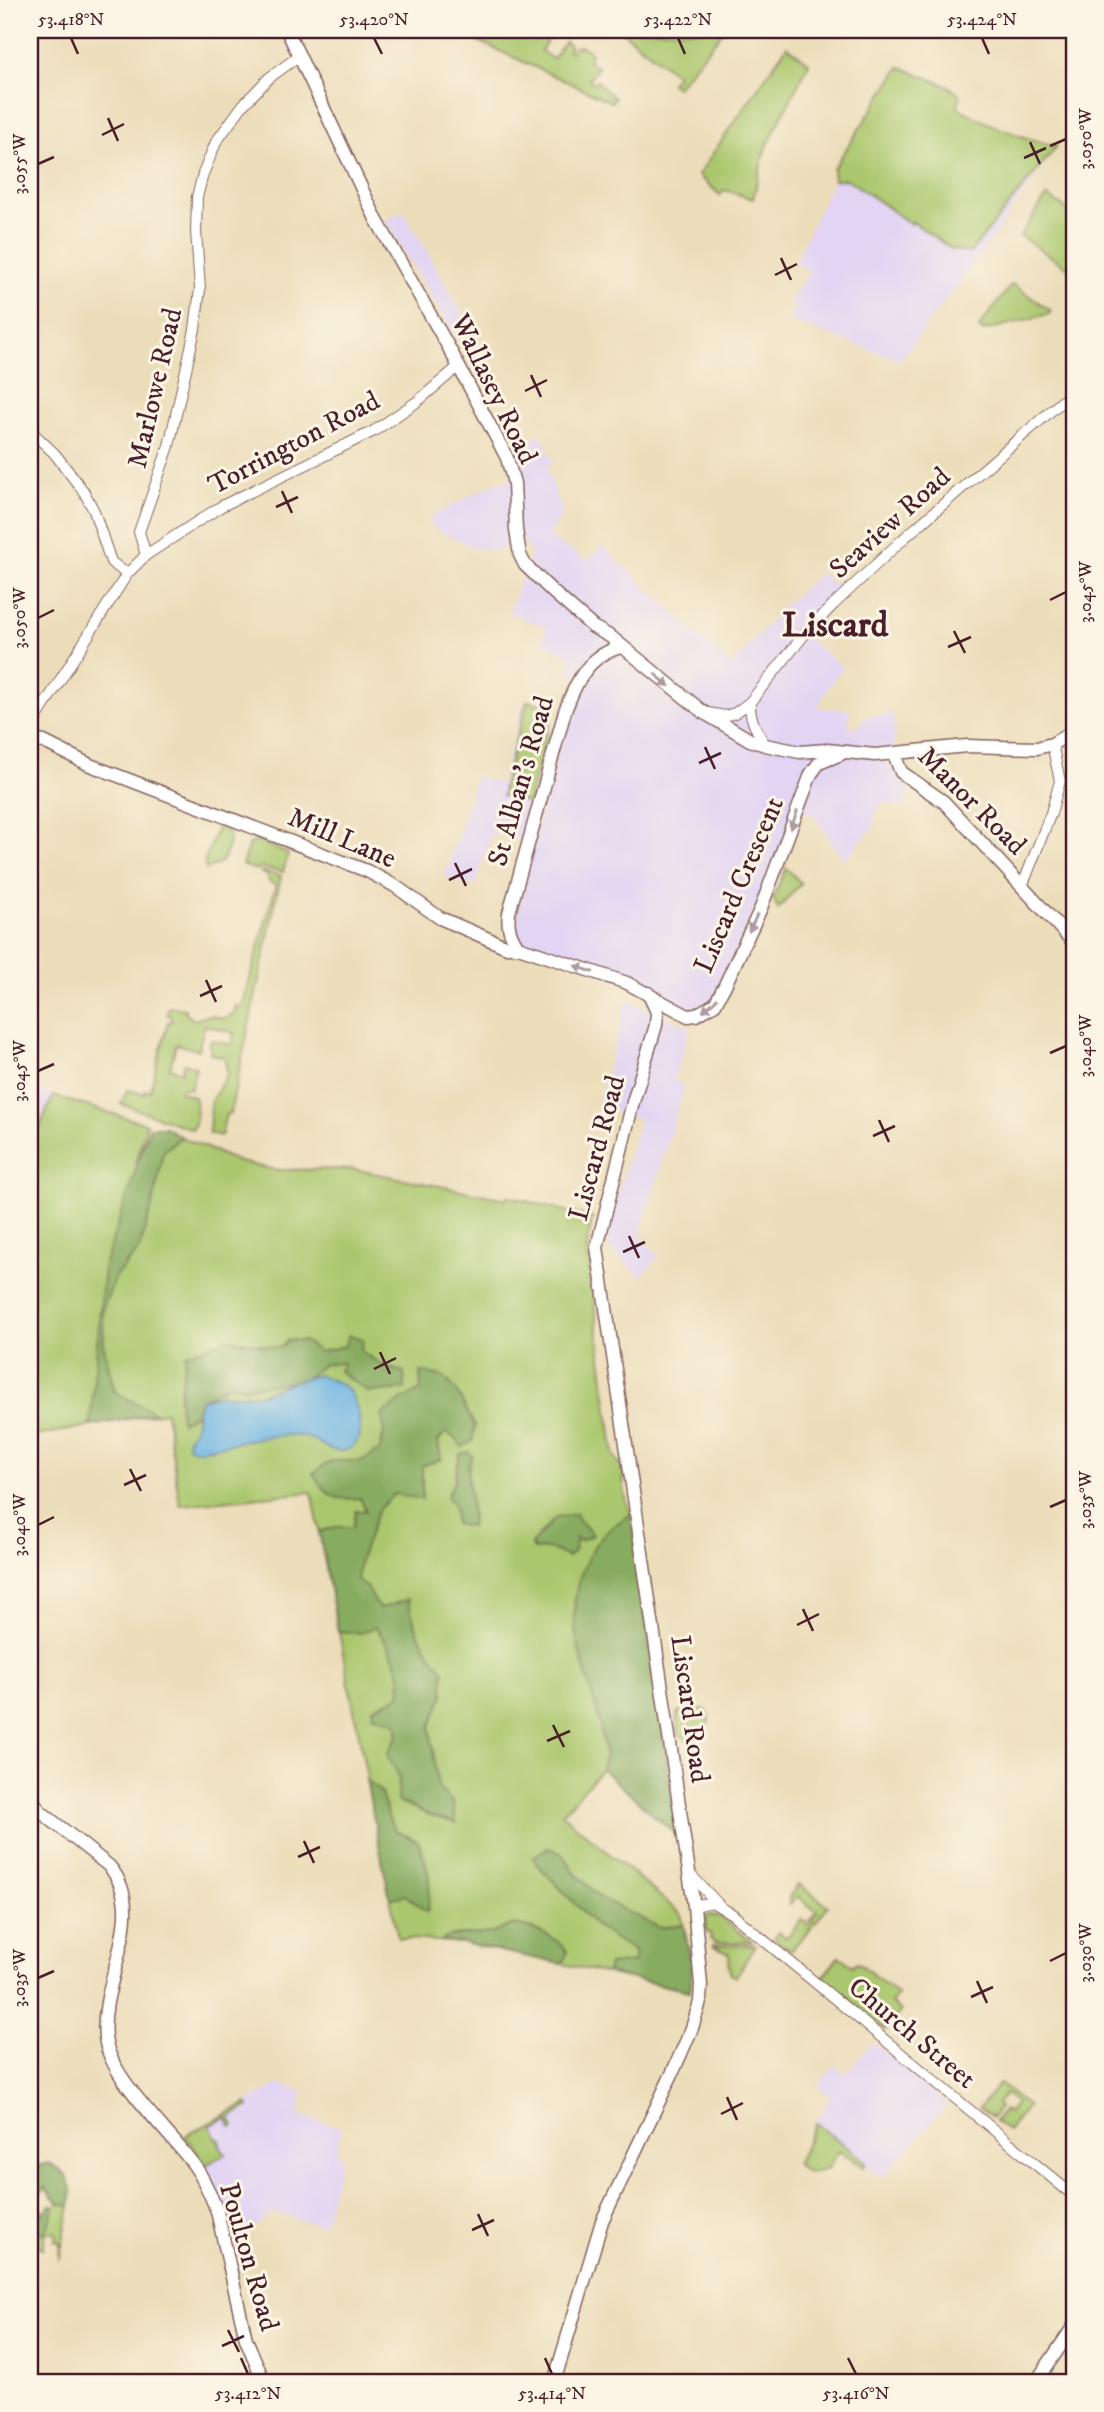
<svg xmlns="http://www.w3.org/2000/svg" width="1104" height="2412" font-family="'IM FELL DW Pica',serif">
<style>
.built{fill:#e2d4f3}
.green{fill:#aac76d;stroke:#7a734c;stroke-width:2}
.forest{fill:#87ac60;stroke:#686646;stroke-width:2}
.water{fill:#6ab3e2;stroke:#5a6986;stroke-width:2}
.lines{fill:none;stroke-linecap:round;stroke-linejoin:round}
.minor-casing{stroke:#83625d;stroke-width:12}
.major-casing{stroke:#83625d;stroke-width:15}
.minor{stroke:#fff;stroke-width:10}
.major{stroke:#fff;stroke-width:12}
.oneway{fill:#ae9aa0}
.ticks{fill:none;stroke:#4a1f2b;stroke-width:2.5}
.labels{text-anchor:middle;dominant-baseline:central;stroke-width:6;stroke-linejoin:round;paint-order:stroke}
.street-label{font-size:28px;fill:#4a1f2b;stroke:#fcf5e5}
.district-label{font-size:35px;font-weight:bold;fill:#4a1f2b;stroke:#fcf5e5}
.neatline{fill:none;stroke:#4a1f2b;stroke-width:2.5}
.ticks-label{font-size:18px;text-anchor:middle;fill:#4a1f2b}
</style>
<rect width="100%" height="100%" fill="#fcf5e5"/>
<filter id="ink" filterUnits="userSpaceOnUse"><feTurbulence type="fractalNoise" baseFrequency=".0143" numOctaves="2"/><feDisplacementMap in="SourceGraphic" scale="14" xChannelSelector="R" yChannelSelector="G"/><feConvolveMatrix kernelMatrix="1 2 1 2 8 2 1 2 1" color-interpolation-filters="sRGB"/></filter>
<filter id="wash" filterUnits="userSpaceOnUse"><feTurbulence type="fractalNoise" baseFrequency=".00686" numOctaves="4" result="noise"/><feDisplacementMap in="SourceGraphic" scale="28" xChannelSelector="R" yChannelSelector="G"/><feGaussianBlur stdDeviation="1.57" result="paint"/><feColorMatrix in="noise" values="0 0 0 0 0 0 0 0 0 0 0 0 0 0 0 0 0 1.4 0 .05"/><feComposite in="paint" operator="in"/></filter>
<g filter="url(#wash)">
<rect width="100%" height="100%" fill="#ecddba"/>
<g class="built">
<polygon points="900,67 948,86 961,96 957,107 982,121 1028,139 1057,146 977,259 900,360 808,328 788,318 796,307 789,301 810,272 795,262 833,180 833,169"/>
<polygon points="404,211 474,335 465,348 459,342 385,220"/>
<polygon points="541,435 554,464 546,465 563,514 548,535 565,549 567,547 587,561 602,546 731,666 781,609 820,573 841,590 800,632 843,668 829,686 817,708 849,709 849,727 858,727 868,716 894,714 894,747 885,762 911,786 903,808 883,801 872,820 876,824 844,860 812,813 803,811 760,897 720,987 712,998 689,1010 523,942 514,933 533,842 564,728 591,674 571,675 567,672 571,656 542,642 546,627 508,613 531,554 525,542 493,550 474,548 432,527 428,518 485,488 521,474 510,451"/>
<polygon points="525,701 553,706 537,760 537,776 519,840 492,833 475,886 445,877 476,776 501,784"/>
<polygon points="627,1001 690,1027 674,1080 685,1086 639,1237 659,1255 641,1277 607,1246 612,1212 640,1119 597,1106"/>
<polygon points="30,1086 53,1096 37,1131 30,1131"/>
<polygon points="872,2042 948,2104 882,2178 815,2122 831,2097 818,2086 835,2065 846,2074"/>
<polygon points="279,2084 303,2091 298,2115 342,2128 336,2155 341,2157 324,2226 272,2213 238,2240 232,2241 213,2179 185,2136"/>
</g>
<g class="green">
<polygon points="454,30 544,30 551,34 541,51 553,59 565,41 570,46 568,50 571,52 575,47 581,46 591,53 588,61 598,68 589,79 594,83 598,80 598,83 615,98 611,102"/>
<polygon points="620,30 724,30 677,87 671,83 677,75"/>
<polygon points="787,46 809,63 764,152 753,199 725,190 720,195 698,175"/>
<path d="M 900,67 L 948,86 L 961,96 L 957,107 C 989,126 1021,138 1057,146 L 970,253 L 951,249 L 913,222 L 911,224 L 847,179 L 834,180 L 833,169 Z"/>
<polygon points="1047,196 1074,214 1074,272 1020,236"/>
<polygon points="1012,284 1051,311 1049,314 982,331 979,327"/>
<polygon points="527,701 554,707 528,803 513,798 511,803 508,802 509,796 502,796 504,790 502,789"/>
<path d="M 218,825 L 226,830 L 230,836 C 225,856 228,863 206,869 L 204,863 Z"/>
<polygon points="258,841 288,854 283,872 259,867 258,870 242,865 249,844"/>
<polygon points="786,868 801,883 778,909 773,898"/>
<path d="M 261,871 L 281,876 L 230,1114 L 226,1114 L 221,1136 L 209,1133 L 211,1101 L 227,1075 L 225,1058 L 210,1053 L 211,1047 L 209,1046 L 211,1040 L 231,1045 L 234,1033 L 205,1025 L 198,1050 L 176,1044 L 170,1068 L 182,1072 L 184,1063 L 196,1067 L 190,1089 L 182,1088 L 180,1092 L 194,1097 C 197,1107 198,1120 192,1129 L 121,1104 L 127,1090 L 144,1094 L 145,1090 L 150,1091 L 168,1022 L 172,1022 L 171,1016 L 167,1014 L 169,1007 L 185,1009 L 186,1014 L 194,1020 L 210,1015 L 224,1019 L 234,1013 L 236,1006 L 242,1007 L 276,885 L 269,882 L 267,875 L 261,873 Z"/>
<polygon points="53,1096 147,1124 134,1166 150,1127 165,1127 181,1137 239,1162 276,1170 352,1169 506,1199 508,1196 592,1218 587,1248 609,1420 614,1456 622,1466 625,1496 631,1514 677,1836 602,1769 562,1814 681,1914 692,1966 690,1991 463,1943 398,1938 312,1492 180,1505 166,1412 30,1437 30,1131 38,1131"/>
<path d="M 704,1709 C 713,1720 707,1727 701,1738 L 688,1741 L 679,1734 L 677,1713 Z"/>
<polygon points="799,1884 828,1906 814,1924 810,1921 817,1912 797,1896 790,1904 789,1897"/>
<polygon points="709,1915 719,1916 752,1942 715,1943 710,1939 711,1934 706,1932 706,1917"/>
<polygon points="802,1919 812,1927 790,1951 774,1938 779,1932 786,1938"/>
<polygon points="755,1945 736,1977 730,1974 729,1954 712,1946"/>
<polygon points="839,1956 852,1966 855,1963 860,1964 898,1995 891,2003 901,2011 885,2030 822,1978"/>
<polygon points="1000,2083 1028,2106 1008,2131 995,2121 1004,2110 1008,2113 1016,2103 1005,2094 997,2104 1000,2107 992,2118 979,2108"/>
<polygon points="247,2103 249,2106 230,2117 234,2126 231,2127 226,2117 210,2126 217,2140 219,2139 221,2143 219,2145 225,2154 206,2165 185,2136"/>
<polygon points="816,2123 866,2162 863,2167 839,2151 828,2168 809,2173 796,2164"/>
<polygon points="59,2203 70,2206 59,2260 60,2242 55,2241 56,2233 46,2232 43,2249 32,2240 30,2236 33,2229 45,2232 54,2208"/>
</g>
<g class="forest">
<polygon points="150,1127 165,1127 181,1137 163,1152 154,1199 139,1250 116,1275 103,1309 104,1347 115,1392 155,1413 90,1426 104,1266"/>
<path d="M 349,1335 L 363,1339 L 361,1351 C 375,1361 387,1369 404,1372 L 405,1389 L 368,1392 L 339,1371 L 343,1363 L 324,1364 L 306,1378 L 292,1382 L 245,1387 L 229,1385 L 202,1399 L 195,1414 L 181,1422 L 179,1399 L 186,1354 L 228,1339 L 280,1348 L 288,1340 L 304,1341 L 320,1352 L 345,1346 Z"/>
<path d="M 420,1372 L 443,1376 L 456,1390 L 475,1426 L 472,1441 L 462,1447 L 457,1440 L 446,1432 L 438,1441 L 441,1459 L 422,1466 L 422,1499 L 394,1494 L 378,1510 L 360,1560 L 357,1580 L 367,1588 L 379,1609 L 408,1599 C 415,1630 423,1648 444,1670 L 443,1697 L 430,1727 L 438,1787 L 453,1803 L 456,1823 L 432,1816 L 398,1801 L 399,1776 L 387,1755 L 398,1734 L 395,1722 L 374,1716 L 373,1708 L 400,1696 C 405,1671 389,1647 376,1627 L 360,1633 L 338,1631 L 319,1532 L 335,1527 L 353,1527 L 356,1511 L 366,1511 L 360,1498 C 334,1501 327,1497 313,1473 L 331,1461 L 361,1461 L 380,1450 L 384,1430 L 382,1415 L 401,1400 L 421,1390 Z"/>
<path d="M 469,1452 L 472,1456 C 462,1478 475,1502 471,1527 L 455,1524 L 454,1507 L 447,1496 L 454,1482 L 460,1454 Z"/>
<polygon points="578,1514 575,1515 593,1535 580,1541 576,1538 574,1551 568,1557 551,1549 534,1550 531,1544 556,1517"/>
<path d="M 631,1514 L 677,1836 L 602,1769 C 607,1755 604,1746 601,1732 C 592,1675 558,1628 583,1569 C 595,1539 604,1531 631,1514 Z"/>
<path d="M 366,1780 L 380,1791 L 389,1818 L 396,1831 L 418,1841 C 428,1865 433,1886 427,1912 L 405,1895 L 390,1899 Z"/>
<polygon points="547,1848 561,1852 576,1874 600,1898 660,1928 683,1924 692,1966 690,1991 607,1973 609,1965 634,1962 634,1951 598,1928 537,1864 533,1857"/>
<path d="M 513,1924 C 535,1929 553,1934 568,1952 L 562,1964 L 463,1943 L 441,1941 L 449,1936 L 493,1933 Z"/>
<path d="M 49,2163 C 67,2171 75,2187 70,2206 L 59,2203 L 45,2188 L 33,2200 L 41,2206 L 39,2209 L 44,2213 L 51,2205 L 54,2208 L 46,2232 L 36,2233 L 33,2230 L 30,2232 L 30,2168 Z"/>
</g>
<path class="water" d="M 318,1375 C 328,1379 339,1381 347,1389 C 359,1402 369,1443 346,1450 C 329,1455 317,1438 301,1436 C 265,1432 230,1446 195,1450 L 187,1445 C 187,1436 191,1436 194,1429 C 198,1419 194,1411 202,1399 L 217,1395 L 259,1395 L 292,1382 Z"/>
</g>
<g filter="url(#ink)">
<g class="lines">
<g class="minor-casing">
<g id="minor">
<polyline points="30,430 55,454 84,492 94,511 111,562 127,574"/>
<polyline points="146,555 139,532 169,446 195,329 200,289 196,231 197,197 203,174 216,142 243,105 269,78 299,56"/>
<path d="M 750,702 C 749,719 757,731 765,745"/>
<polyline points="708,713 725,716 735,713 750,702 804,635 833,605 903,539 1074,391"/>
<polyline points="30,728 127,574 146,555 220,507 374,431 418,401 459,366"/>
<polyline points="1022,887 1051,813 1060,781 1052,744"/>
<polyline points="689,1873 720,1906"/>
<polyline points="694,1906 712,1902 732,1914 1074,2196"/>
</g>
</g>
<g class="major-casing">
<g id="major">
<polyline points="287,30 376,219 449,348 507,458 514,483 516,530 520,555 525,565 553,592 593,627 611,637 703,712 750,740 765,745 800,752 827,750 875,755 967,746 1037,748 1052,744 1074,731"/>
<polyline points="30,740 44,742 90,765 367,871 395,886 440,918 507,947 518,947 627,983 688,1016 696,1015 715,1004 725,985 761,908 811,774 819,763 841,754"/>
<polyline points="894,754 901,772 944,802 1074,943"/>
<path d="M 518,947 C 510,935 507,926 509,913 L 565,711 C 576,681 589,654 622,647"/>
<path d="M 30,1797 L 40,1811 L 109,1866 C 150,1913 99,1981 105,2037 C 109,2079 171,2132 196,2168 C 205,2181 211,2196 217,2211 L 246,2339 L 264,2382"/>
<polyline points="554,2382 602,2221 672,2074 692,2028 700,2002 701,1985 694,1906 597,1247 633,1102 656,1025 657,1012 648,993"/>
<polyline points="1036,2382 1074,2326"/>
</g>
</g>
<use href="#minor" class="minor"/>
<use href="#major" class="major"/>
</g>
<defs><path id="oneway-solid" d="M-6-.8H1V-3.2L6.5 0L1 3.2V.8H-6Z" transform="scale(1.75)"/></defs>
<g class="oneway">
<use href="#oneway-solid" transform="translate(662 680) rotate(40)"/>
<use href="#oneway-solid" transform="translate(794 820) rotate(110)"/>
<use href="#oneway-solid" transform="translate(753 923) rotate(116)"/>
<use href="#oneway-solid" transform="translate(584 969) rotate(-161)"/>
<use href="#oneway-solid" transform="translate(710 1005) rotate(138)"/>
</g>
</g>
<path class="ticks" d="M 71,38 L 78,54M 374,38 L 382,54M 678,38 L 685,54M 982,38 L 989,54M 108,118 L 118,141M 102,135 L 124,124M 1030,142 L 1040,164M 1050,146 L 1066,139M 1024,158 L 1046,148M 38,164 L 54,157M 781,258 L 791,280M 775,275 L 797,264M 531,375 L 541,397M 525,391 L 547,380M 282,491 L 292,513M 276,507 L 298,497M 1050,600 L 1066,592M 38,618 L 54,610M 954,631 L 965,653M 948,647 L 971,637M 705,747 L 715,769M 699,763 L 721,753M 455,863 L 466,886M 449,880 L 472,869M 206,980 L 216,1002M 200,996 L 222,986M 1050,1053 L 1066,1046M 38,1071 L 54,1064M 879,1120 L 889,1142M 873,1136 L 895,1126M 629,1236 L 639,1258M 623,1252 L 645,1242M 380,1352 L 390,1374M 374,1369 L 396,1358M 130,1469 L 141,1491M 124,1485 L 146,1475M 1050,1507 L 1066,1500M 38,1525 L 54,1517M 803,1609 L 813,1631M 797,1625 L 819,1614M 553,1725 L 564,1747M 547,1741 L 570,1731M 304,1841 L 314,1863M 298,1857 L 320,1847M 1050,1961 L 1066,1953M 38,1978 L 54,1971M 977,1981 L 987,2003M 971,1997 L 993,1987M 727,2097 L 737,2120M 721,2114 L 743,2103M 478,2214 L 488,2236M 472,2230 L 494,2220M 228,2330 L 239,2352M 222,2346 L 244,2336M 241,2358 L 248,2374M 545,2358 L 552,2374M 848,2358 L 856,2374"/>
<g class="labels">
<g class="street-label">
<text transform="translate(155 388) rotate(-77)">Marlowe Road</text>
<text transform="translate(494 389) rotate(64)">Wallasey Road</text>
<text transform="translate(294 443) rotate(-28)">Torrington Road</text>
<text transform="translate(890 523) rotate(-42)">Seaview Road</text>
<text transform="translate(521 781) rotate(-74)">St Alban's Road</text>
<text transform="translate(972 801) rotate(45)">Manor Road</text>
<text transform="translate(342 838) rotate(23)">Mill Lane</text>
<text transform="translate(739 885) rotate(-67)">Liscard Crescent</text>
<text transform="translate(597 1148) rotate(-75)">Liscard Road</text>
<text transform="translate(690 1709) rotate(82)">Liscard Road</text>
<text transform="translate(912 2033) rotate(40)">Church Street</text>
<text transform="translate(249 2257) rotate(74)">Poulton Road</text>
</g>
<g class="district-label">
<text x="835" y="626">Liscard</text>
</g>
</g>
<rect width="1104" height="2412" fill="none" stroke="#fcf5e5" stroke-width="77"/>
<rect x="38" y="38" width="1028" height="2336" class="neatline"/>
<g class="ticks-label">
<text x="71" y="25">53.418°N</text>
<text x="374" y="25">53.420°N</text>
<text x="678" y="25">53.422°N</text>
<text x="982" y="25">53.424°N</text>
<text transform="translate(1085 139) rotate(-90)" y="6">3.050°W</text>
<text transform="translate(19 164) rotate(-90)" y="6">3.055°W</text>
<text transform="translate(1085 592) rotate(-90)" y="6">3.045°W</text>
<text transform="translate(19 618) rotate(-90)" y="6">3.050°W</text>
<text transform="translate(1085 1046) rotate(-90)" y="6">3.040°W</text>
<text transform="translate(19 1071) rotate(-90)" y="6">3.045°W</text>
<text transform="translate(1085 1500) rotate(-90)" y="6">3.035°W</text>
<text transform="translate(19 1525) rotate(-90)" y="6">3.040°W</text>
<text transform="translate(1085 1953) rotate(-90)" y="6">3.030°W</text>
<text transform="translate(19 1978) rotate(-90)" y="6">3.035°W</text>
<text x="248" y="2399">53.412°N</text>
<text x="552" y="2399">53.414°N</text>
<text x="856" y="2399">53.416°N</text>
</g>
</svg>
